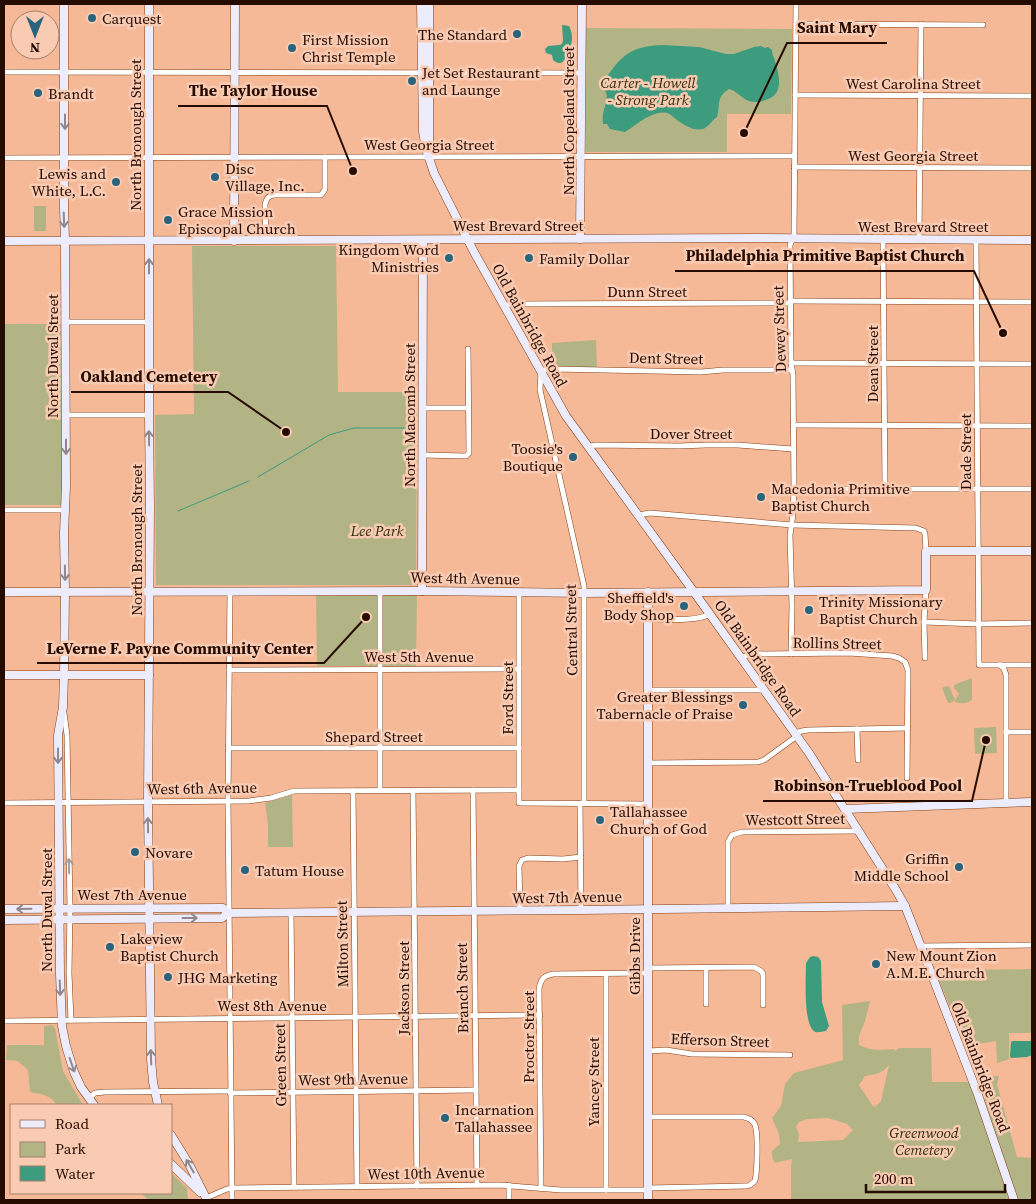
<svg xmlns="http://www.w3.org/2000/svg" width="1036" height="1204" font-family="'Source Serif 4',serif">
<style>
.green{fill:#b3b485;fill-rule:evenodd}
.water{fill:#3d9b7e}
.lines{fill:none;stroke-linecap:round;stroke-linejoin:round}
.stream{stroke:#3d9b7e;stroke-width:1}
.street-casing{stroke:#824117;stroke-width:6}
.secondary-casing{stroke:#824117;stroke-width:9}
.street{stroke:#fff;stroke-width:5}
.secondary{stroke:#edecfc;stroke-width:8}
.oneway{stroke:#93878b}
.oneway2{stroke:#a89d99}
.poi-dot{fill:#29637c;stroke:#f9cbb2;stroke-width:2}
.labels{text-anchor:middle;dominant-baseline:central;stroke-width:5;stroke-linejoin:round;paint-order:stroke}
.poi-label{font-size:15px;fill:#260b00;stroke:#f9cbb2;text-anchor:start}
.park-label{font-size:15px;font-style:italic;fill:#2f2f0d;stroke:#f9cbb2}
.street-label{font-size:15px;fill:#260b00;stroke:#f9cbb2}
.leader{fill:none;stroke:#260b00;stroke-width:2}
.callout-dot{fill:#260b00;stroke:#f9cbb2;stroke-width:2}
.callout-label{font-size:16px;text-anchor:middle;font-weight:bold;fill:#260b00;stroke:#f9cbb2;stroke-width:5;stroke-linejoin:round;paint-order:stroke}
</style>
<rect width="100%" height="100%" fill="#f6b998"/>
<g class="green">
<polygon points="586,28 792,29 791,114 727,114 727,152 586,152"/>
<rect x="34" y="206" width="12" height="25"/>
<polygon points="192,246 336,246 338,392 417,392 416,578 414,583 411,585 156,585 155,415 194,414"/>
<polygon points="4,324 61,324 63,505 4,505"/>
<polygon points="596,340 597,368 552,367 552,343"/>
<polygon points="417,594 416,666 317,666 316,595"/>
<path d="M 972,678 L 972,700 C 966,704 962,704 955,702 L 955,700 L 950,703 L 948,703 L 942,688 L 943,687 L 949,686 L 955,700 L 959,694 L 954,688 L 954,685 Z"/>
<polygon points="996,727 997,753 975,754 974,728"/>
<polygon points="292,795 293,847 268,847 268,825 265,803"/>
<polygon points="1032,969 1032,1033 1009,1033 1009,1059 997,1063 996,1041 978,1044 980,1062 973,1063 938,978 938,975 948,970"/>
<path d="M 870,1001 L 865,1021 L 859,1036 L 859,1045 C 870,1051 882,1050 894,1049 L 895,1051 L 899,1048 L 931,1048 L 932,1082 L 969,1082 L 982,1115 L 1009,1200 L 791,1200 L 791,1166 L 792,1159 L 775,1163 L 772,1157 L 772,1151 L 780,1144 L 779,1134 L 772,1118 L 781,1106 L 785,1084 L 794,1073 L 843,1060 L 842,1005 ZM 889,1065 L 881,1101 L 875,1107 L 872,1105 L 859,1085 L 865,1076 C 874,1075 883,1073 889,1065 ZM 828,1118 L 847,1124 L 853,1130 L 843,1140 L 798,1142 L 799,1134 L 796,1127 L 799,1122 L 807,1119 Z"/>
<path d="M 52,1025 L 55,1028 L 63,1071 L 83,1105 L 56,1105 C 52,1095 40,1094 30,1092 L 28,1070 L 18,1061 L 6,1060 L 7,1045 L 44,1045 L 44,1026 Z"/>
<polygon points="999,1076 997,1084 1017,1157 1032,1158 1032,1200 1017,1200 979,1082 982,1077"/>
<polygon points="171,1173 187,1188 188,1200 149,1200 140,1193 171,1193"/>
</g>
<g class="water">
<path d="M 562,25 L 569,26 C 571,30 572,34 572,38 C 572,45 569,48 567,54 C 564,61 562,67 553,60 L 552,55 L 546,53 L 545,49 L 548,46 L 559,45 L 562,44 L 563,40 Z"/>
<path d="M 662,45 L 699,47 L 726,54 L 734,54 L 754,47 L 761,46 L 765,48 L 768,47 L 772,50 C 772,55 774,57 775,61 C 779,74 784,94 768,99 C 762,102 755,103 749,101 C 741,98 737,91 729,89 C 715,98 721,105 717,117 C 711,121 710,125 705,128 C 696,133 684,125 677,120 C 674,118 671,114 667,113 C 652,110 637,125 625,132 L 610,129 L 607,124 L 603,124 C 601,110 609,103 606,92 L 604,91 C 603,80 608,75 614,67 C 627,50 641,46 662,45 Z"/>
<path d="M 813,956 L 818,957 L 821,961 L 822,1002 L 829,1026 L 826,1031 C 822,1031 817,1034 814,1031 C 803,1023 806,977 806,963 L 810,957 Z"/>
<polygon points="1013,1041 1032,1041 1032,1055 1027,1057 1011,1058 1010,1056 1011,1042"/>
</g>
<g class="lines">
<g class="stream">
<polyline points="258,477 329,435 354,428 413,428"/>
<polyline points="178,511 249,481"/>
</g>
<g class="street-casing">
<g id="street">
<polyline points="796,24 983,25"/>
<polyline points="4,72 582,73"/>
<polyline points="795,95 1032,96"/>
<polyline points="4,158 795,156"/>
<polyline points="794,167 1032,168"/>
<polyline points="883,240 885,488"/>
<polyline points="919,240 921,24"/>
<polyline points="976,240 979,665 1032,665"/>
<path d="M 266,241 L 265,204 C 267,198 268,196 274,195 L 321,195 L 324,191 L 325,189 L 325,157"/>
<polyline points="790,301 1032,302"/>
<polyline points="504,306 510,304 790,303"/>
<polyline points="66,322 149,322"/>
<polyline points="791,363 1032,364"/>
<polyline points="422,408 468,408"/>
<polyline points="66,415 149,415"/>
<polyline points="793,425 1032,426"/>
<polyline points="588,447 595,445 679,446 706,445 738,445 793,449"/>
<polyline points="422,455 466,456 469,453 468,349"/>
<polyline points="794,489 1032,489"/>
<polyline points="4,510 66,510"/>
<polyline points="638,515 650,513 792,525 916,528 924,531 925,534 926,551"/>
<polyline points="230,591 228,802 232,1200"/>
<polyline points="380,591 380,790"/>
<polyline points="519,593 519,803 648,804"/>
<path d="M 648,619 C 664,619 696,622 710,614"/>
<polyline points="924,622 978,624 1032,623"/>
<polyline points="791,654 792,606 790,535 793,514 794,489 793,375 791,363 790,245 794,235 796,4"/>
<polyline points="741,658 750,654 849,653 892,656 899,658 905,662 908,670 907,778"/>
<polyline points="925,658 924,622 926,590"/>
<polyline points="1000,665 1004,669 1006,675 1006,803"/>
<polyline points="229,670 519,669"/>
<polyline points="648,690 764,690"/>
<polyline points="64,713 67,735 70,908 69,973 71,1020"/>
<polyline points="857,729 858,760"/>
<polyline points="1006,732 1032,732"/>
<polyline points="795,733 802,731 808,730 908,728"/>
<polyline points="228,748 519,748"/>
<polyline points="648,763 758,762 764,760 797,736"/>
<polyline points="413,790 417,1186"/>
<polyline points="473,790 477,1185"/>
<polyline points="353,791 357,1187"/>
<polyline points="4,803 249,801 271,798 294,791 519,790"/>
<polyline points="580,803 581,910"/>
<polyline points="584,803 584,586 540,390 541,372 544,370 554,369 701,372 723,370 792,370"/>
<polyline points="728,908 728,842 732,835 742,832 859,831"/>
<polyline points="520,911 519,866 522,860 528,858 563,859 581,857"/>
<polyline points="291,912 294,1187"/>
<polyline points="920,946 1032,945"/>
<polyline points="648,968 754,967 761,971 763,974 763,1005"/>
<polyline points="706,968 706,1004"/>
<polyline points="606,974 606,1190"/>
<polyline points="4,1021 540,1015"/>
<polyline points="648,1051 666,1050 692,1054 790,1055"/>
<polyline points="230,1093 476,1090"/>
<polyline points="89,1098 95,1093 105,1092 230,1091"/>
<path d="M 648,1117 L 744,1117 C 748,1118 752,1120 754,1123 C 759,1130 757,1172 755,1181 L 750,1185 L 747,1186 L 648,1188"/>
<path d="M 541,1188 L 539,989 C 541,979 543,976 553,974 L 648,973"/>
<polyline points="206,1198 227,1189 235,1188 500,1185 561,1190 648,1190"/>
<polyline points="509,1200 509,1185"/>
</g>
</g>
<g class="secondary-casing">
<g id="secondary">
<polyline points="64,4 64,207 65,241 66,486 64,533 65,592 64,675 63,707 58,735 60,974 62,1026 66,1046 74,1072 81,1087 94,1105"/>
<polyline points="149,4 149,415 150,506 148,802 151,1059 153,1082 158,1105"/>
<polyline points="421,4 423,131 426,149 434,173 474,252 566,416 694,592 809,753 896,890 905,906 911,921 977,1092 1014,1200"/>
<polyline points="429,4 429,149"/>
<polyline points="580,239 582,4"/>
<polyline points="4,241 758,238 1032,240"/>
<polyline points="234,241 235,4"/>
<polyline points="422,591 423,240"/>
<polyline points="4,592 422,591 584,593 926,590 926,551 1032,551"/>
<polyline points="648,592 648,1200"/>
<polyline points="4,675 149,675"/>
<polyline points="846,809 1032,802"/>
<polyline points="4,909 223,908 228,913"/>
<polyline points="4,920 222,918 228,913 581,910 905,906"/>
<polyline points="171,1135 189,1164 206,1198"/>
<polyline points="171,1164 200,1192"/>
</g>
</g>
<use href="#street" class="street"/>
<use href="#secondary" class="secondary"/>
</g>
<defs><path id="oneway-shaft" d="M-6 0H5M1.5-3L5.5 0L1.5 3" fill="none" stroke-width="1.6" stroke-linecap="round" stroke-linejoin="round" transform="scale(1.25)"/></defs>
<g class="oneway">
<use href="#oneway-shaft" transform="translate(65 122) rotate(90)"/>
<use href="#oneway-shaft" transform="translate(64 220) rotate(88)"/>
<use href="#oneway-shaft" transform="translate(149 266) rotate(-90)"/>
<use href="#oneway-shaft" transform="translate(149 438) rotate(-91)"/>
<use href="#oneway-shaft" transform="translate(66 447) rotate(90)"/>
<use href="#oneway-shaft" transform="translate(65 573) rotate(89)"/>
<use href="#oneway-shaft" transform="translate(58 756) rotate(90)"/>
<use href="#oneway-shaft" transform="translate(148 825) rotate(-91)"/>
<use href="#oneway-shaft" transform="translate(24 909) rotate(179)"/>
<use href="#oneway-shaft" transform="translate(190 918)"/>
<use href="#oneway-shaft" transform="translate(60 988) rotate(88)"/>
<use href="#oneway-shaft" transform="translate(151 1057) rotate(-92)"/>
<use href="#oneway-shaft" transform="translate(72 1065) rotate(71)"/>
<use href="#oneway-shaft" transform="translate(190 1166) rotate(-120)"/>
</g>
<use class="oneway2" href="#oneway-shaft" transform="translate(69 866) rotate(-91)"/>
<g class="poi-dot">
<circle cx="92" cy="18" r="5"/>
<circle cx="517" cy="34" r="5"/>
<circle cx="292" cy="48" r="5"/>
<circle cx="412" cy="81" r="5"/>
<circle cx="38" cy="93" r="5"/>
<circle cx="215" cy="177" r="5"/>
<circle cx="116" cy="182" r="5"/>
<circle cx="168" cy="220" r="5"/>
<circle cx="449" cy="258" r="5"/>
<circle cx="529" cy="258" r="5"/>
<circle cx="573" cy="457" r="5"/>
<circle cx="761" cy="497" r="5"/>
<circle cx="684" cy="606" r="5"/>
<circle cx="809" cy="610" r="5"/>
<circle cx="743" cy="705" r="5"/>
<circle cx="600" cy="820" r="5"/>
<circle cx="135" cy="852" r="5"/>
<circle cx="959" cy="867" r="5"/>
<circle cx="245" cy="870" r="5"/>
<circle cx="110" cy="947" r="5"/>
<circle cx="876" cy="964" r="5"/>
<circle cx="168" cy="977" r="5"/>
<circle cx="445" cy="1118" r="5"/>
</g>
<g class="labels">
<g class="poi-label">
<text x="102" y="18">Carquest</text>
<text x="507" y="34" text-anchor="end">The Standard</text>
<text x="302" y="39">First Mission<tspan x="302" dy="17">Christ Temple</tspan></text>
<text x="422" y="72">Jet Set Restaurant<tspan x="422" dy="17">and Launge</tspan></text>
<text x="48" y="93">Brandt</text>
<text x="225" y="168">Disc<tspan x="225" dy="17">Village, Inc.</tspan></text>
<text x="106" y="173" text-anchor="end">Lewis and<tspan x="106" dy="17">White, L.C.</tspan></text>
<text x="178" y="211">Grace Mission<tspan x="178" dy="17">Episcopal Church</tspan></text>
<text x="439" y="249" text-anchor="end">Kingdom Word<tspan x="439" dy="17">Ministries</tspan></text>
<text x="539" y="258">Family Dollar</text>
<text x="563" y="448" text-anchor="end">Toosie's<tspan x="563" dy="17">Boutique</tspan></text>
<text x="771" y="488">Macedonia Primitive<tspan x="771" dy="17">Baptist Church</tspan></text>
<text x="674" y="597" text-anchor="end">Sheffield's<tspan x="674" dy="17">Body Shop</tspan></text>
<text x="819" y="601">Trinity Missionary<tspan x="819" dy="17">Baptist Church</tspan></text>
<text x="733" y="696" text-anchor="end">Greater Blessings<tspan x="733" dy="17">Tabernacle of Praise</tspan></text>
<text x="610" y="811">Tallahassee<tspan x="610" dy="17">Church of God</tspan></text>
<text x="145" y="852">Novare</text>
<text x="949" y="858" text-anchor="end">Griffin<tspan x="949" dy="17">Middle School</tspan></text>
<text x="255" y="870">Tatum House</text>
<text x="120" y="938">Lakeview<tspan x="120" dy="17">Baptist Church</tspan></text>
<text x="886" y="955">New Mount Zion<tspan x="886" dy="17">A.M.E. Church</tspan></text>
<text x="178" y="977">JHG Marketing</text>
<text x="455" y="1109">Incarnation<tspan x="455" dy="17">Tallahassee</tspan></text>
</g>
<g class="park-label">
<text x="648" y="82">Carter - Howell<tspan x="648" dy="17">- Strong Park</tspan></text>
<text x="377" y="530">Lee Park</text>
<text x="924" y="1132">Greenwood<tspan x="924" dy="17">Cemetery</tspan></text>
</g>
<g class="street-label">
<text x="913" y="83">West Carolina Street</text>
<text transform="translate(568 121) rotate(-90)">North Copeland Street</text>
<text transform="translate(135 135) rotate(-90)">North Bronough Street</text>
<text x="429" y="144">West Georgia Street</text>
<text x="913" y="155">West Georgia Street</text>
<text x="518" y="225">West Brevard Street</text>
<text x="923" y="226">West Brevard Street</text>
<text x="647" y="291">Dunn Street</text>
<text transform="translate(530 325) rotate(61)">Old Bainbridge Road</text>
<text transform="translate(779 329) rotate(-92)">Dewey Street</text>
<text transform="translate(52 356) rotate(-90)">North Duval Street</text>
<text transform="translate(666 358) rotate(1)">Dent Street</text>
<text transform="translate(872 364) rotate(-90)">Dean Street</text>
<text transform="translate(409 415) rotate(-90)">North Macomb Street</text>
<text x="691" y="433">Dover Street</text>
<text transform="translate(965 452) rotate(-90)">Dade Street</text>
<text transform="translate(136 540) rotate(-90)">North Bronough Street</text>
<text transform="translate(465 578) rotate(1)">West 4th Avenue</text>
<text transform="translate(571 630) rotate(-91)">Central Street</text>
<text transform="translate(837 643) rotate(1)">Rollins Street</text>
<text x="419" y="656">West 5th Avenue</text>
<text transform="translate(758 658) rotate(55)">Old Bainbridge Road</text>
<text transform="translate(507 698) rotate(-90)">Ford Street</text>
<text x="374" y="736">Shepard Street</text>
<text transform="translate(202 788) rotate(-1)">West 6th Avenue</text>
<text transform="translate(795 819) rotate(-1)">Westcott Street</text>
<text x="132" y="894">West 7th Avenue</text>
<text transform="translate(567 897) rotate(-1)">West 7th Avenue</text>
<text transform="translate(46 910) rotate(-90)">North Duval Street</text>
<text transform="translate(342 944) rotate(-91)">Milton Street</text>
<text transform="translate(634 956) rotate(-90)">Gibbs Drive</text>
<text transform="translate(403 988) rotate(-90)">Jackson Street</text>
<text transform="translate(462 988) rotate(-91)">Branch Street</text>
<text x="272" y="1005">West 8th Avenue</text>
<text transform="translate(528 1037) rotate(-90)">Proctor Street</text>
<text transform="translate(720 1040) rotate(2)">Efferson Street</text>
<text transform="translate(280 1065) rotate(-91)">Green Street</text>
<text transform="translate(981 1067) rotate(69)">Old Bainbridge Road</text>
<text transform="translate(353 1079) rotate(-1)">West 9th Avenue</text>
<text transform="translate(593 1082) rotate(-90)">Yancey Street</text>
<text transform="translate(426 1173) rotate(-1)">West 10th Avenue</text>
</g>
</g>
<path class="leader" d="M744 133L787 43H887M353 171L327 106H178M1003 333L974 271H675M286 432L228 392H71M366 617L324 663H37M986 740L972 801H763"/>
<g class="callout-dot">
<circle cx="744" cy="133" r="5"/>
<circle cx="353" cy="171" r="5"/>
<circle cx="1003" cy="333" r="5"/>
<circle cx="286" cy="432" r="5"/>
<circle cx="366" cy="617" r="5"/>
<circle cx="986" cy="740" r="5"/>
</g>
<g class="callout-label">
<text x="837" y="33">Saint Mary</text>
<text x="253" y="96">The Taylor House</text>
<text x="825" y="261">Philadelphia Primitive Baptist Church</text>
<text x="149" y="382">Oakland Cemetery</text>
<text x="180" y="654">LeVerne F. Payne Community Center</text>
<text x="868" y="791">Robinson-Trueblood Pool</text>
</g>
<rect width="1036" height="1204" fill="none" stroke="#260b00" stroke-width="10"/>
<rect x="10" y="1104" width="162" height="90" fill="#f9cbb2" stroke="#a57e6b"/>
<rect x="20" y="1120" width="25" height="8" fill="#edecfc" stroke="#a57e6b"/>
<text x="55" y="1129" font-size="15" fill="#260b00">Road</text>
<rect x="20" y="1142" width="25" height="15" fill="#b3b485" stroke="#a57e6b"/>
<text x="55" y="1154" font-size="15" fill="#260b00">Park</text>
<rect x="20" y="1166" width="25" height="15" fill="#3d9b7e" stroke="#a57e6b"/>
<text x="55" y="1179" font-size="15" fill="#260b00">Water</text>
<g transform="translate(35 35) rotate(180)"><circle r="24" fill="#f9cbb2" stroke="#a57e6b"/>
<path d="M0-4L9 19L0 12L-9 19Z" fill="#29637c"/>
<text y="-8" font-size="14" font-weight="bold" text-anchor="middle" fill="#260b00">N</text>
</g>
<path d="M866 1184v8h139v-8" fill="none" stroke="#260b00" stroke-width="2.5"/>
<text x="874" y="1184" font-size="15" fill="#260b00" stroke="#f9cbb2" stroke-width="4" paint-order="stroke">200 m</text>
</svg>
